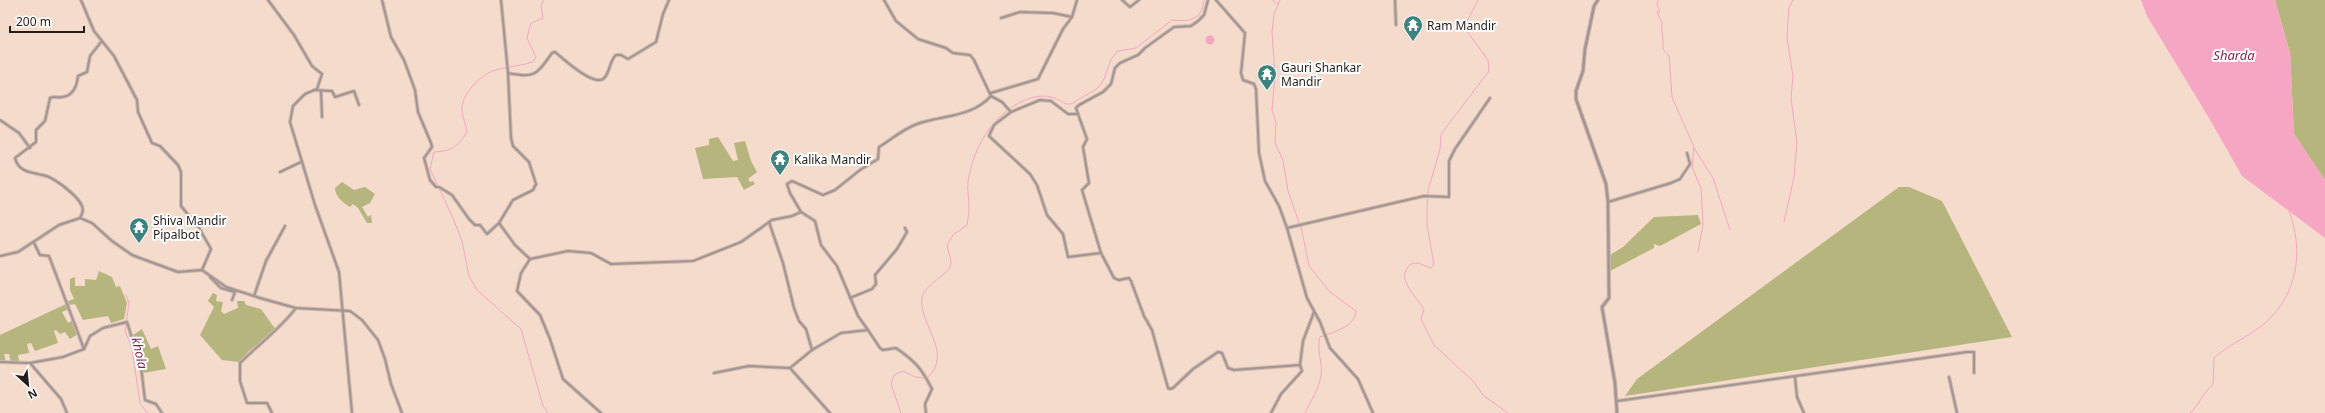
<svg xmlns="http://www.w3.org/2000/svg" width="2325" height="413" font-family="'Noto Sans',sans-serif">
<rect width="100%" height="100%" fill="#f4dbcc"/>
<g fill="#b7b57e">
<polygon points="2275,0 2325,0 2325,180 2294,134 2290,53"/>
<polygon points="718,137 733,161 738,160 734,143 745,141 751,161 757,172 748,179 750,182 753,181 755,184 744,190 737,177 703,179 695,148 709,145 709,139"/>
<path d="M342,182l12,8 11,-3 10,7 -5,9 -8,4 6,10 3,-2 1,8h-5l-9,-15 -5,-4 -3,3c-7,-4 -15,-11 -15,-19z"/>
<polygon points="1899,187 1909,187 1942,201 2012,337 1625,396 1637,379"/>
<polygon points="1698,215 1701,224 1660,246 1654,244 1654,248 1610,271 1610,255 1623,247 1654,217"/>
<polygon points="99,271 112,277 116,287 120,286 127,303 124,319 111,323 108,316 83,320 75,304 69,305 68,301 74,299 70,290 70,279 75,277 75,286 85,286 85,279 96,280"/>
<polygon points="213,293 217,295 216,301 223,302 221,311 224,314 238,308 237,301 244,301 246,305 261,309 276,330 249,351 239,362 222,360 200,335 214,307 208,301"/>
<polygon points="66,304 69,309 62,312 68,323 73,320 78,334 70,339 65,332 60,334 56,330 54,331 58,343 35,351 31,343 27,344 29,353 18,355 19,362 11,362 9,354 4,354 6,362 0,361 0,335"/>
<polygon points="142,329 151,349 158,346 166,369 143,373 137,342 133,335"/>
</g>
<g fill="#f5a6c3">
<polygon points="2141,0 2275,0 2290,53 2294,134 2325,180 2325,238 2242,176 2209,118 2147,16"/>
<circle cx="1210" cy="40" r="4.5"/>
</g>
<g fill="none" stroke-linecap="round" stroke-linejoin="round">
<g stroke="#f5a6c3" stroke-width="1">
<path d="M544,0l-3,6 2,12 -12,5 -4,15 9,19 -3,5c-12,4 -24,4 -37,8 -14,3 -36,25 -34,41 1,7 4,14 5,21 -9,15 -16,19 -33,20l-4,17 23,49 9,23 7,35 8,14 44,39 22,77 5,7"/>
<polyline points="1272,0 1278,4"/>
<path d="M1280,0l-6,14 -2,18 3,44 -3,34 4,13 -1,20 8,17 5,31 14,40 7,35 21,26 26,19c-2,17 -23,21 -36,26 -4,14 3,25 1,38 -1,12 -11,27 -16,38"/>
<path d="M1478,0l-14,27 24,33 1,11 -48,63 -1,15 -12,42 -1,16v17l7,41 -3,3c-5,-1 -10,-5 -15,-5 -3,0 -6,1 -8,4 -12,13 11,32 16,43l-3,9 13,26 39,36 11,15 24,17"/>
<path d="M1658,0l-1,5 3,6 -3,1 5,11c-1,10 2,17 1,26l6,7 3,41 22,50 -2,20 9,21 2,36 -5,28"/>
<polyline points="1694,148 1713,178 1730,230"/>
<polyline points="1784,222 1794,177 1797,143 1791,98 1793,76 1787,38 1789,7 1793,0"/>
<polyline points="126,295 129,303 125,331 132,348 140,403 147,413"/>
<path d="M928,377c26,-24 -10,-54 -6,-79 3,-15 28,-23 29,-35 0,-5 -3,-12 -4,-18l6,-10 14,-10c1,-6 2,-13 2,-19 0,-8 -2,-16 -1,-24 5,-34 24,-67 55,-81 16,-7 28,-7 43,3h5l27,-16 6,-9 7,-20 7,-8 18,-3 36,-28c18,2 30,0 32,-20"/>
<polyline points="901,413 891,384 894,375 903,371 915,377 925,378"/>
<path d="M2190,413c9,-8 12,-19 23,-29l1,-26c15,-14 35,-21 51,-35 33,-28 39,-73 24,-112"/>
</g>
<g stroke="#cfb9ac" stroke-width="4">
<g id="minor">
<polyline points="81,0 94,31 114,56 137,100 138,112 152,143 160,146 178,165 181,172 181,206 199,228 211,249 202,270"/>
<polyline points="268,0 294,35 312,66 322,74 317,89 305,94 293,106 290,122 315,205 339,272 352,413"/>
<polyline points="382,0 391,37 404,60 415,90 418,112 431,143 432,147 424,158 430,180 436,187 439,187 452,195 469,219 475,225 480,225 487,234 499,223"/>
<polyline points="501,0 508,73 511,138 513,146 529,162 536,184 533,190 513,200 499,223 515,245 530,259 568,251 591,253 611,264 693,261 741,242 772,220 792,216 801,212"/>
<polyline points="1122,0 1130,7 1139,0"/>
<polyline points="1216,0 1245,33 1241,73 1243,80 1254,84 1256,89 1259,153 1265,181 1279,206 1287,228 1307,298 1320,322 1330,348 1358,379 1373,413"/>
<polyline points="1395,0 1396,25"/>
<polyline points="1001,18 1020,12 1053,13 1072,17"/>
<path d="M508,73c27,6 29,1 44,-20l3,-1c7,6 42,38 50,25 5,-6 5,-17 11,-22h5l7,4 28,-17 7,-28 6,-14"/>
<polyline points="314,90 332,91 335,97 354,91 359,105"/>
<polyline points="321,91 322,117"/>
<polyline points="991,93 1038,79 1063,29 1072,17 1077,0"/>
<polyline points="991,96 1002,102 1011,112 1040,100 1051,101 1068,114 1078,114 1087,139 1083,147 1089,183 1082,190 1101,253 1114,278 1119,280 1129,278 1131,281 1144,316 1152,330 1168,388 1170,389 1173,388 1193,369 1218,352 1222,353 1228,368 1234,370 1300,365 1302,371 1281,394 1271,413"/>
<polyline points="1011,112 994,125 989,136 1030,174 1037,185 1047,215 1063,234 1068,257 1101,253"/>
<polyline points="1078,114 1076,108 1079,105 1103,92 1111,84 1115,68 1120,63 1138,55 1145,48 1174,27 1191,26 1198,21 1204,15 1208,0"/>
<polyline points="0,120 19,133 30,148"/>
<polyline points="280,172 301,162"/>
<polyline points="1608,202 1671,183 1680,179 1690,164 1687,153"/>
<path d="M80,218c2,-4 4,-7 2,-12 -4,-10 -23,-24 -33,-29 -12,-5 -30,-2 -34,-19l21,-16v-12l9,-9 5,-23c4,-2 8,0 12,-1 12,-1 15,-12 16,-21l9,-4 3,-16 11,-14"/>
<polyline points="769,222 783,263 794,308 799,321 806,329 812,350"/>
<polyline points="1287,228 1424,196 1449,197 1449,161 1455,149 1490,98"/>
<polyline points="0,256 18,252 59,225 80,218 92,223 112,241 132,255 178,272 202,270 226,287 260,298 296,308 350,311 362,320 378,340 385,359 391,384 402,413"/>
<polyline points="530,259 521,273 517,291 540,315 550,339 563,379 601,413"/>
<polyline points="210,277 221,288 235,292 232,300"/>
<polyline points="254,296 266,261 285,226"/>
<polyline points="850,298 872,289 876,284 875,275 897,249 907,232 905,228"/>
<path d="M868,330l12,18 3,2 13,-2c19,13 26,21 36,41l-7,15 1,9"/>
<polyline points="84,349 90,336 103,328 127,322 141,367 145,400 156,404 162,413"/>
<polyline points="0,362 30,363 61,399 67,413"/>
<polyline points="30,363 63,357 84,349 49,256 40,255 34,243"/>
<polyline points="1300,365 1303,341 1314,312"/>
<polyline points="714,373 749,366 790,368"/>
<polyline points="1795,377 1797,397 1804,413"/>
<polyline points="1949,377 1957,413"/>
<polyline points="1617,401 1967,352 1974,352 1974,373"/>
<path d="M272,413l-5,-10h-20l-7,-22v-18c19,-19 40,-34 56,-55"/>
<path d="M830,413l-40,-45 22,-18 29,-17 27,-3 -10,-14 -21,-50 -16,-21 -6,-24 -14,-9 -11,-19 -3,-9 5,-3 31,14 12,-5 25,-20 18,-11 1,-12c13,-8 24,-18 38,-23 25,-9 54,-6 74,-28l-17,-36 -4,-5 -17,-2 -7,-5 -28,-9 -22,-18 -12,-21"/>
</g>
</g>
<g stroke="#cfb9ac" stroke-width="4.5">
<polyline id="tertiary" points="1598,0 1594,6 1585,49 1583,71 1576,91 1576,99 1606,184 1608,202 1609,298 1602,307 1615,383 1617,413"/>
</g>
<use href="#minor" stroke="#a29594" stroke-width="2"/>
<use href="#tertiary" stroke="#a29594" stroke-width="2.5"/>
</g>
<defs>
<g id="temple-pin" transform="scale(1)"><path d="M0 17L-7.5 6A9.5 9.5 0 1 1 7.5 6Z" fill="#3c837f" stroke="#fff"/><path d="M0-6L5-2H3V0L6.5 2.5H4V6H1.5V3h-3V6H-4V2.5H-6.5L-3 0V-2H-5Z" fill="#fff"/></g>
</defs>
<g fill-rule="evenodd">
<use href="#temple-pin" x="1413" y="25"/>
<use href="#temple-pin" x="1267" y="74"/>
<use href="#temple-pin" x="780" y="159"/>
<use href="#temple-pin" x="139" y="227"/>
</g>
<g text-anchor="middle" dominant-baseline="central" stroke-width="4" stroke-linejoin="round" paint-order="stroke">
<g font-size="12" fill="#261d18" stroke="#fff" text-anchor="start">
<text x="1427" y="25">Ram Mandir</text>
<text x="1281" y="67">Gauri Shankar<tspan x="1281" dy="14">Mandir</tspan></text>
<text x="794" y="159">Kalika Mandir</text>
<text x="153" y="220">Shiva Mandir<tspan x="153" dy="14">Pipalbot</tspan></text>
</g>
<g font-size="13" font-style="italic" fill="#822851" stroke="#fff">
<text x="2234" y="55">Sharda</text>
<text transform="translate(140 353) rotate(77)">khola</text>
</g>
</g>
<g transform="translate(28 385) rotate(153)" stroke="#ffffff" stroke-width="3" paint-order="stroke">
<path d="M0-3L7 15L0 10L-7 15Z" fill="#261d18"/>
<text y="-6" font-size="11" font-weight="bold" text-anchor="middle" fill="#261d18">N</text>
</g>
<path d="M10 26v6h74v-6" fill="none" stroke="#261d18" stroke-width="2"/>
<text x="16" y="26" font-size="12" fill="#261d18" stroke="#ffffff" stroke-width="3" paint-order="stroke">200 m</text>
</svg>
